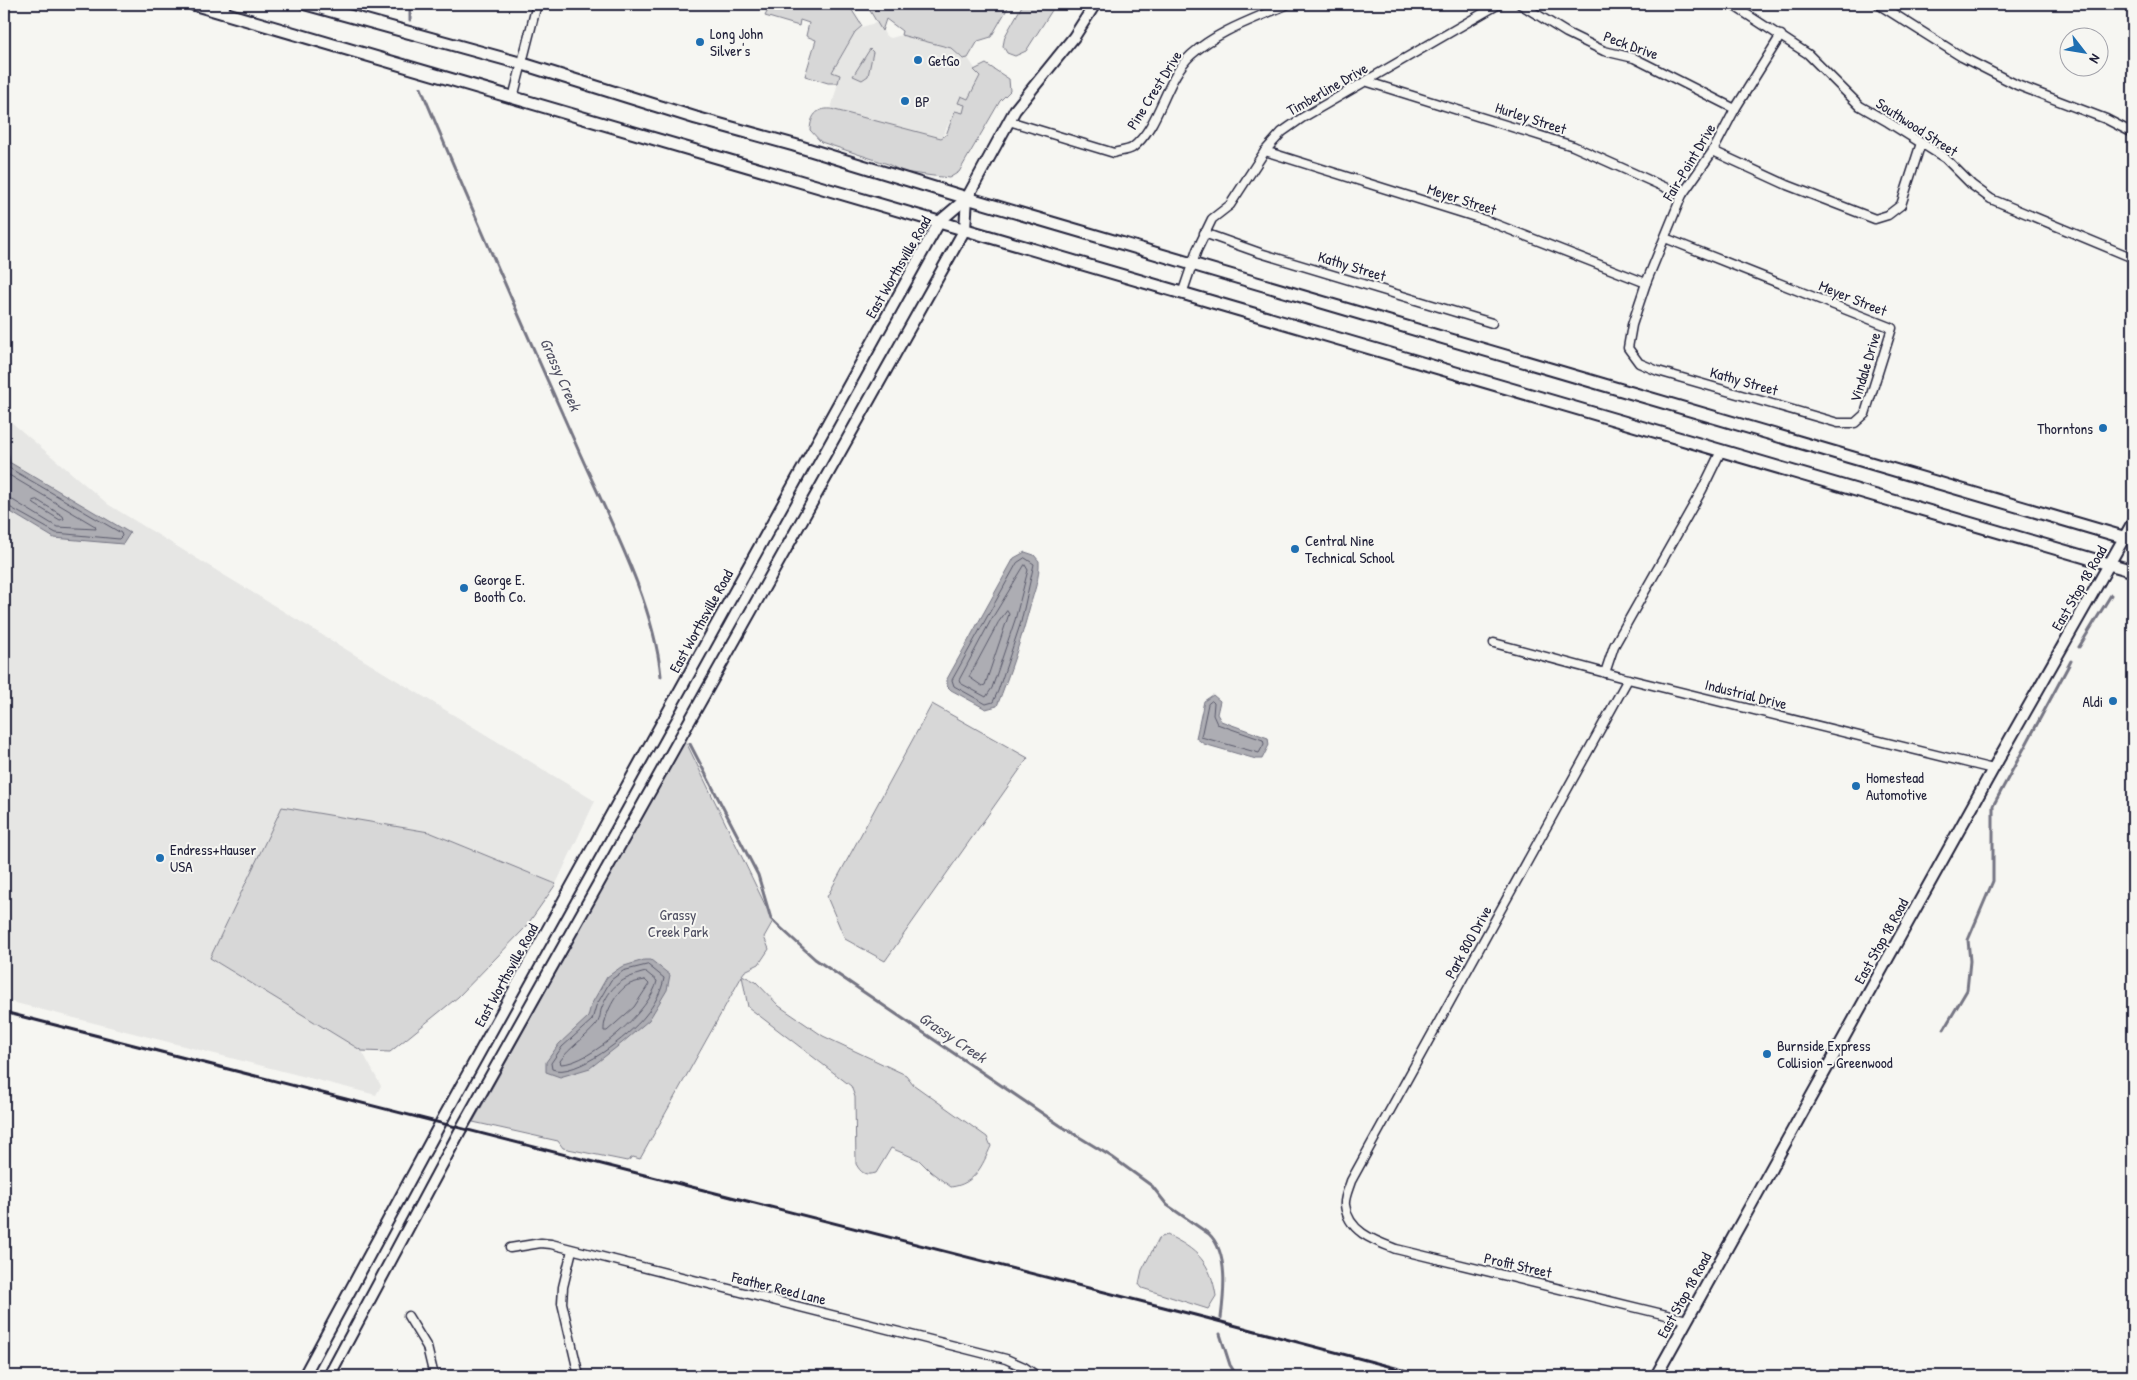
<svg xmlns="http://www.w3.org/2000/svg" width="2137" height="1380" font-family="'Patrick Hand',sans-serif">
<rect width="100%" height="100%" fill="#f6f6f2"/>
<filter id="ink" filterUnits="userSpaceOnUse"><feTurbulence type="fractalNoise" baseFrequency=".02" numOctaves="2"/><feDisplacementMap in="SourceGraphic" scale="10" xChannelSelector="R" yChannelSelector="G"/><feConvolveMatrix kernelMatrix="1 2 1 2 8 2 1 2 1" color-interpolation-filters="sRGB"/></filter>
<g filter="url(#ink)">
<g fill="#e6e6e4">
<polygon points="878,22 886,36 891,38 906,34 951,48 962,59 968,58 980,76 968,100 963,97 966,106 963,114 955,111 942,137 937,138 831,109 840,75 832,72 855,32 862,27"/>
<polygon points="4,416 109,505 595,801 556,884 429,832 210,958 362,1051 381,1086 376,1095 4,1000"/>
</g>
<g fill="#d7d7d7" stroke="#7c7c89">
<polygon points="792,4 848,4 862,26 855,32 832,72 840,75 838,83 828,83 805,76 816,40 806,36 809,23 800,20 799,26 765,16 770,6"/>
<polygon points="866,4 1010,4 991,37 978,41 968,58 963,59 951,48 901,35 902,31 886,19 882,31"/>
<polygon points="1023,4 1056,4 1026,51 1015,56 1007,53 1003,46 1005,36"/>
<polygon points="870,49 873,52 868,76 862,80 853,76"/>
<path d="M986,64l23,15 1,12 -10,10 -41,71 -10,6 -46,-6 -15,-8 -67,-22 -11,-12c1,-14 6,-22 21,-21l110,29 5,-3 9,-24 8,2 2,-8 -7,-2 3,-7 7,3 12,-23 -6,-6z"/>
<polygon points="932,704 1028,758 885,961 845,939 827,897"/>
<path d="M685,740l88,181 -9,16 5,12 -10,15 -14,7 -3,4 14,7 23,24 44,30 83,39 8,10 73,52 4,9c-9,20 -16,38 -40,41l-20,-15 -12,-12 -28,-12 -15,25c-11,3 -15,0 -20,-9l-1,-67 -4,-11 -103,-79 -6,-31 -102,183 -7,-2 -6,4 -64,-13 -5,-7 -85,-19z"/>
<polygon points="282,807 429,832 556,884 525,928 458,997 390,1052 362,1051 210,958"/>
<path d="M1167,1235c30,14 44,28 49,61l-8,13 -66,-21 -3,-4 3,-14 17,-32z"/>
</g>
<g fill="#adadb3" stroke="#757583">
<polygon points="4,459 130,533 123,544 54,538 4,508"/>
<path d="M1025,552l9,3 5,6c1,16 -5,31 -9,45 -9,34 -20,67 -33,100l-11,3 -35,-19 -4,-4v-7l67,-121z"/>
<polygon points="1213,695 1220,701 1217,714 1221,721 1268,738 1269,745 1262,759 1256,759 1204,744 1196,738 1204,701"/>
<polygon points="644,960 651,960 670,975 667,990 649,1020 622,1043 590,1068 560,1077 546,1072 546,1062 559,1044 588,1017 591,1005 607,977 621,967"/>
</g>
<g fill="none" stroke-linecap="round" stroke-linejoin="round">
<g stroke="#5a5a6b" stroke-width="1">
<polyline points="4,465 121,533 122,536 119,539 56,533 4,504"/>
<polyline points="4,472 95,526 96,529 57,527 11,499 4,498"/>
<polygon points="37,500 63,516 64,519 60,520 34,504 33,501"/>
<polygon points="1025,558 1034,564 1021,622 998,691 993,702 986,704 954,686 952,680 1017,563"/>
<polygon points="1025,565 1028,570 1015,620 992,688 986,697 960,683 959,680 991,620"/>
<polygon points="1007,611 1009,614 985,685 982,686 969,677 998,623"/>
<polygon points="1212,701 1214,703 1213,715 1217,724 1263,740 1264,744 1259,753 1201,737 1208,704"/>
<path d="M648,965l16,13c-2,13 -10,27 -19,38 -15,19 -70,63 -93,53l-1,-6 11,-16 30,-27 4,-14 15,-26 12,-9z"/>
<path d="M646,972l11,9c-5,28 -67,83 -96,83l-1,-3c10,-14 25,-23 36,-36 4,-5 4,-10 5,-15 9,-25 21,-32 45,-38z"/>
<path d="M645,980l4,4 -15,23 -27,24h-3c-1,-14 12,-41 26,-47 4,-2 10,-3 15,-4z"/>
</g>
<g stroke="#757583" stroke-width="3">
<polyline points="410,4 410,20"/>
<polyline points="4,45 7,4"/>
<path d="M421,88c51,123 106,246 160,368 30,67 73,148 80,220"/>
<polyline points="4,430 9,463"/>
<polyline points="2079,647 2111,595"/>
<path d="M690,744l68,131 13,44 44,40 246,167 51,31 40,29 15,19 42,29c20,19 15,60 12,84"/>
<polyline points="1944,1029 1967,990 1970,961 1968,940 1993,881 1993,806 2071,661"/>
<polyline points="1220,1334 1230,1365 1237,1376"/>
</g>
<g stroke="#22223b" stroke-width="11">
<g id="street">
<polyline points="1520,4 1567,33 1604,51 1634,58 1735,109"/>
<polyline points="1731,4 1808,54 1860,106 1888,122 1945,158 1972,185 1991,199 2133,258"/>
<polyline points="1878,4 1962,57 2017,85 2106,119 2133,133"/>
<polyline points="2126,4 2133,8"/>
<polyline points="223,12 226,4"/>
<polyline points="1368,82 1573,146 1682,195"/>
<polyline points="513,98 537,4"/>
<path d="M1009,121l105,32c5,-2 13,-2 18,-5 28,-21 33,-69 59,-93 28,-25 64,-36 97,-51"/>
<polyline points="1265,151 1485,220 1646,283"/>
<polyline points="1713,151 1787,185 1875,219 1888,215 1901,205 1921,143"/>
<polyline points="1204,233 1260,253 1492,323"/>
<polyline points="1665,238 1892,328 1865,414 1855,423 1838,423 1658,371 1639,363 1628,348 1632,325 1646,283 1682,195 1713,151 1735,109 1781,35"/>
<polyline points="1183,291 1197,250 1212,219 1230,205 1265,151 1282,132 1302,118 1499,4"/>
<polyline points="1494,643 1628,679 1993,769"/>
<polyline points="1605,673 1614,646 1702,490 1721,451"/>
<path d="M1628,679l-277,502c-2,7 -7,17 -6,24 3,27 30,36 51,44l291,71"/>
<polyline points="510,1248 541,1243 551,1244 1006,1359 1024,1367 1037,1376"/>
<polyline points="572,1250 563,1287 562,1303 579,1376"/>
<polyline points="408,1316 427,1347 434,1376"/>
</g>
</g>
<g stroke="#22223b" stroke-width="14">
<g id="secondary">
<polyline points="304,1376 440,1124 928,242 940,221 967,198 1015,110 1074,37 1095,4"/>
<polyline points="329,1376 461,1129 965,229 967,198"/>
<polyline points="1656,1376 1993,769 2133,522"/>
</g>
</g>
<g stroke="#22223b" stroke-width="15">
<g id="primary">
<polyline points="193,4 2133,571"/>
<polyline points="306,4 523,64 696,118 794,145 967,198 2133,540"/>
</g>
</g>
<use href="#street" stroke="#f6f6f2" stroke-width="8"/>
<use href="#secondary" stroke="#f6f6f2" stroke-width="10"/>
<use href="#primary" stroke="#f6f6f2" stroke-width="11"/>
<polyline stroke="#22223b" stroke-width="3" points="4,1012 1195,1315 1426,1376"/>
</g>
</g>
<g fill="#1f6fb2" stroke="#f6f6f2" stroke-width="2">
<circle cx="700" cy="42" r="5"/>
<circle cx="918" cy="60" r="5"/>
<circle cx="905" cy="101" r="5"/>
<circle cx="2103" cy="428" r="5"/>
<circle cx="1295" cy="549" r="5"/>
<circle cx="464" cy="588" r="5"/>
<circle cx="2113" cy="701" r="5"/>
<circle cx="1856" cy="786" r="5"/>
<circle cx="160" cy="858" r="5"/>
<circle cx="1767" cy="1054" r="5"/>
</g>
<g text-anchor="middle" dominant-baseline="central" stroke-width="4" stroke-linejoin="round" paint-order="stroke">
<g font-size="15" fill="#22223b" stroke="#f6f6f2" text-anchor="start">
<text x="710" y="33">Long John<tspan x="710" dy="17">Silver's</tspan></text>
<text x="928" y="60">GetGo</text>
<text x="915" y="101">BP</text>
<text x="2093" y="428" text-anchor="end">Thorntons</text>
<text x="1305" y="540">Central Nine<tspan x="1305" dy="17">Technical School</tspan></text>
<text x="474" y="579">George E.<tspan x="474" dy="17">Booth Co.</tspan></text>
<text x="2103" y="701" text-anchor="end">Aldi</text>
<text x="1866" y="777">Homestead<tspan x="1866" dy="17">Automotive</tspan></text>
<text x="170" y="849">Endress+Hauser<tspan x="170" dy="17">USA</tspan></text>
<text x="1777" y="1045">Burnside Express<tspan x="1777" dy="17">Collision - Greenwood</tspan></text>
</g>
<g font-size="15" fill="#22223b" stroke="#f6f6f2">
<text transform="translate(1631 45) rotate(20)">Peck Drive</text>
<text transform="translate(1327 89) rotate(-30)">Timberline Drive</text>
<text transform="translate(1154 90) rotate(-58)">Pine Crest Drive</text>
<text transform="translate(1531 118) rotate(18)">Hurley Street</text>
<text transform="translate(1917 127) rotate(33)">Southwood Street</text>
<text transform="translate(1689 162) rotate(-59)">Fair-Point Drive</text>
<text transform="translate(1462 199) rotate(18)">Meyer Street</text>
<text transform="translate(1352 266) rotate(17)">Kathy Street</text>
<text transform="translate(898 267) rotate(-60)">East Worthsville Road</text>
<text transform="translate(1853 298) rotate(22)">Meyer Street</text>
<text transform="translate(1865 367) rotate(-73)">Vindale Drive</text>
<text transform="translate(1744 381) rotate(16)">Kathy Street</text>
<text transform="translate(2079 588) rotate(-60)">East Stop 18 Road</text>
<text transform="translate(701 621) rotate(-61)">East Worthsville Road</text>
<text transform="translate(1746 694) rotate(14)">Industrial Drive</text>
<text transform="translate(1881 941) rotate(-61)">East Stop 18 Road</text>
<text transform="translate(1468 942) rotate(-61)">Park 800 Drive</text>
<text transform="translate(506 975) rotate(-61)">East Worthsville Road</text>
<text transform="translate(1518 1265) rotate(13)">Profit Street</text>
<text transform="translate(779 1288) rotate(14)">Feather Reed Lane</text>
<text transform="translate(1684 1295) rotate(-61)">East Stop 18 Road</text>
</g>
<g font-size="15" fill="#4f4f62" stroke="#f6f6f2">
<text x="678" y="914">Grassy<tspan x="678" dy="17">Creek Park</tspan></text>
</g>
<g font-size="16" font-style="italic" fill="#535365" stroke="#f6f6f2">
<text transform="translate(561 374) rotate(66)">Grassy Creek</text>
<text transform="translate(953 1037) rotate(34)">Grassy Creek</text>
</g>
</g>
<rect width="2137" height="1380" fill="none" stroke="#f6f6f2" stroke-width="20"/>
<rect x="10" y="10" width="2117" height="1360" fill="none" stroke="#22223b" stroke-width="2" filter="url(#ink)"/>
<g transform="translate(2084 52) rotate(121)"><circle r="24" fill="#f6f6f2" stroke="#a1a1a9"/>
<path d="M0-4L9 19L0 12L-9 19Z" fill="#1f6fb2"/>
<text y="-8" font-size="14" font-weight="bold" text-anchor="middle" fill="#22223b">N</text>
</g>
</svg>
